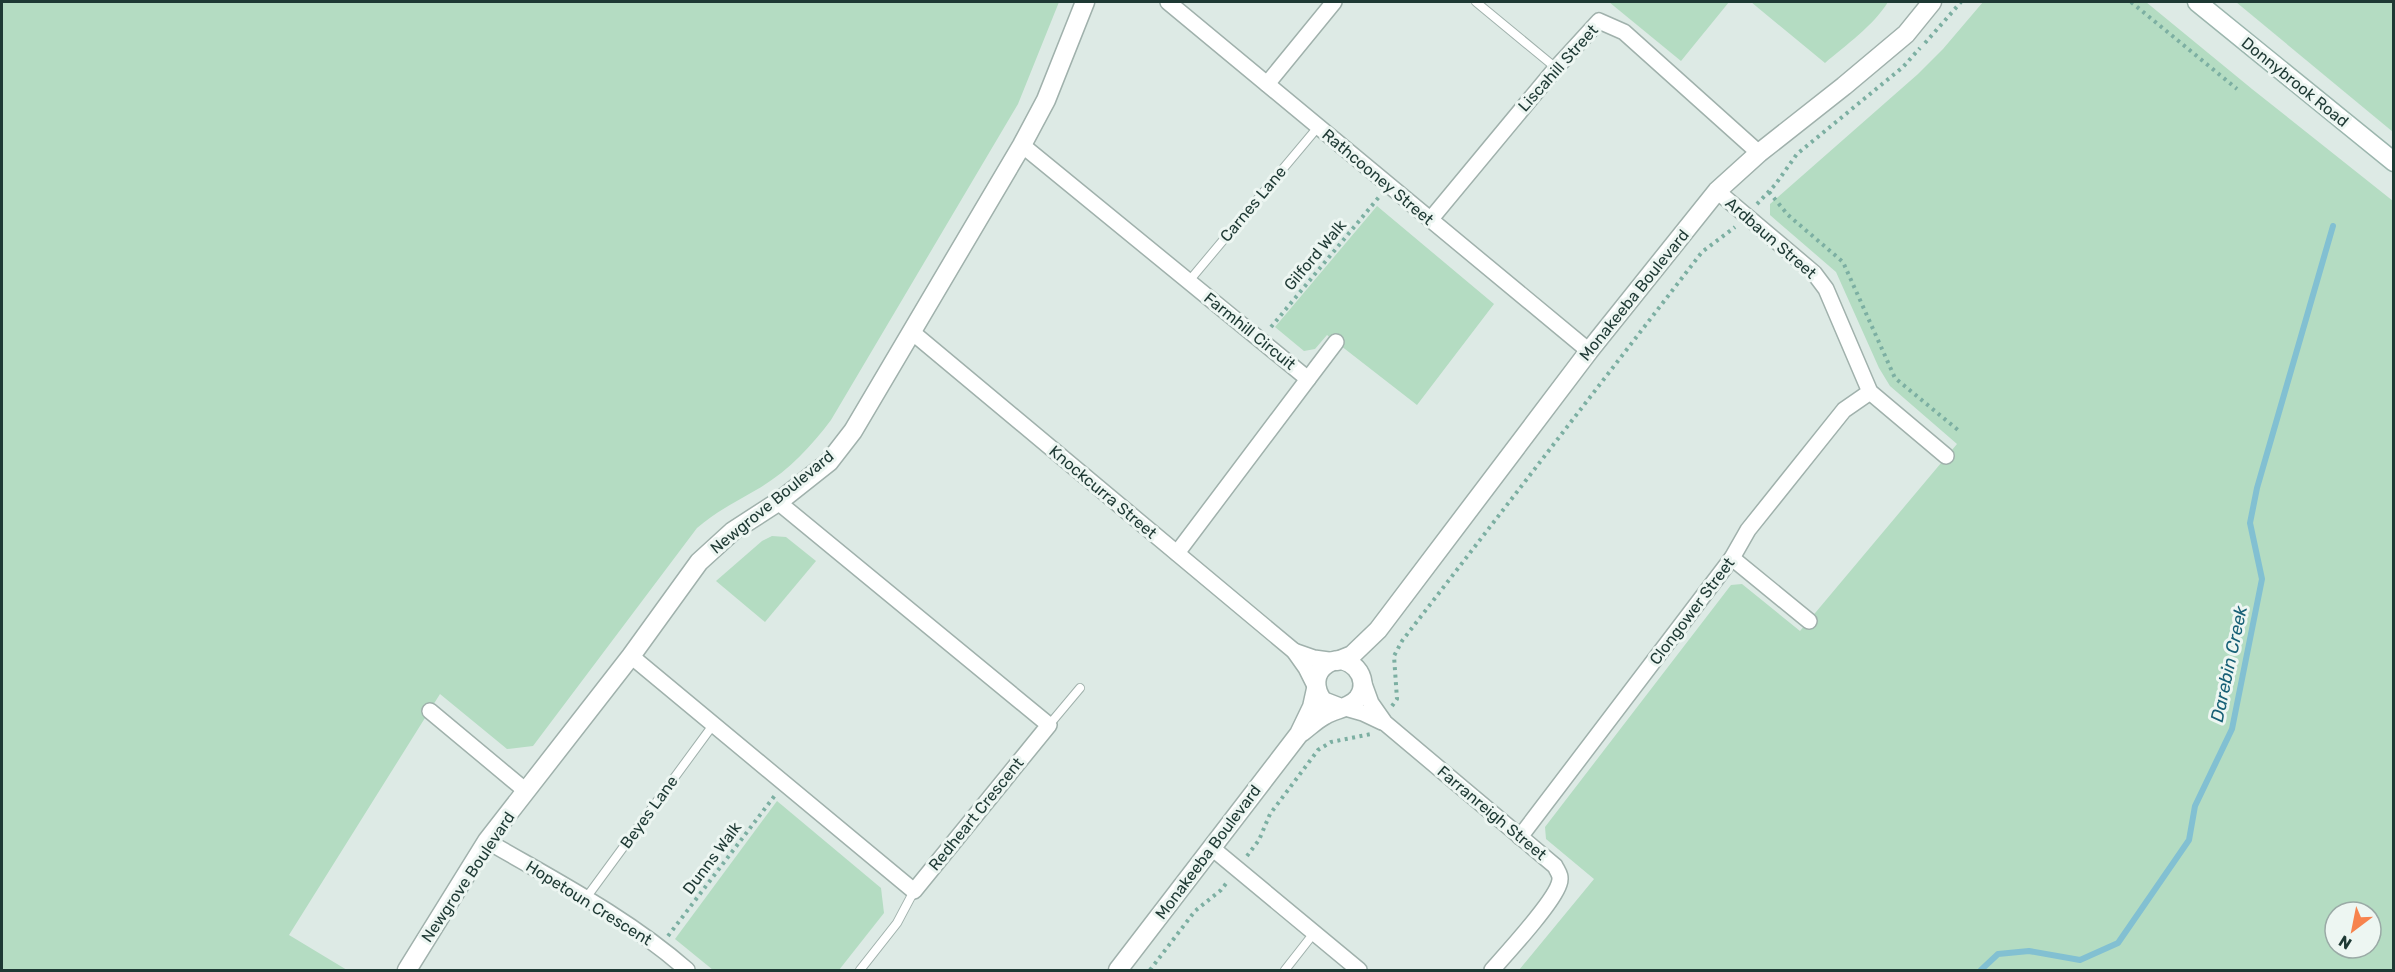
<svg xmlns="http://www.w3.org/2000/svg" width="2395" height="972" font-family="Rubik,sans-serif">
<rect width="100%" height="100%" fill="#ddeae5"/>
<g fill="#b4dcc2" fill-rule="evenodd">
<path d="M2,2h1057l-41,102 -187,316c-21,28 -45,53 -75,70 -22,13 -39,21 -59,38l-164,218 -26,3 -67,-55 -151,241 58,35h-345z"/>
<polygon points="1609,2 1729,2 1681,61"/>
<path d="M1751,2h-1h138c-15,24 -42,43 -63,61z"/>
<path d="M1983,2h163l106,87 141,112v769h-874l75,-91 -48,-40 -1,-12 186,-242 11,-1 58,47 157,-187 -67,-58 -11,-18 -43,-96 -66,-57v-11l148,-130 25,-25zM2335,912h36v36h-36z"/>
<polygon points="2236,2 2393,2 2393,132"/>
<polygon points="1377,206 1494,304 1417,405 1327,335 1315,349 1304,351 1275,327"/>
<polygon points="772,536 786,537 816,561 765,622 716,581 762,541"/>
<polygon points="777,801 881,888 884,913 839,970 713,970 675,939"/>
</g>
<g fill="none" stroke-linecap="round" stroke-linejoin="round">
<polyline stroke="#82c0d2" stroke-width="6" points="1981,970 1998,954 2029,951 2080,960 2118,943 2189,840 2195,806 2232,729 2262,579 2250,523 2257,488 2333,226"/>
<g stroke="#a0b1ac" stroke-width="10">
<g id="service">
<polyline points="1476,2 1556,68"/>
<polyline points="1189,281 1318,127"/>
<polyline points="1049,725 1080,688"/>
<polyline points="586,898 713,725"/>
<polyline points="860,970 897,923 914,891"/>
<polyline points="1285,970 1314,933"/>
</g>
</g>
<g stroke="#a0b1ac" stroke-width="18">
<g id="minor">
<polyline points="1168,2 1589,351"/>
<polyline points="1267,84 1334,2"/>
<polyline points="1022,145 1308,379 1177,553"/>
<polyline points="1717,191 1814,273 1826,289 1870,392 1946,456"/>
<polyline points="1430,220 1556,68 1599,21 1624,32 1759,153"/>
<polyline points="912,332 1294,651 1306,668 1316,688"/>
<polyline points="1308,379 1336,342"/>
<polyline points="1732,558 1809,621"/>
<polyline points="1294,651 1314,658 1336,661"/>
<polyline points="631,656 914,891 1049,725 778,502"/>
<path d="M1363,681l8,22 14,20 170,143c3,6 7,10 4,18 -6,19 -51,68 -67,86"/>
<polyline points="1342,707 1363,713 1382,722"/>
<polyline points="430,711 526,791"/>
<polyline points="1520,837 1732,558 1748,530 1844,410 1870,392"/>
<path d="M487,841c69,40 141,77 200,129"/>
<polyline points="1212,848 1359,970"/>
</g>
</g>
<g stroke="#a0b1ac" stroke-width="21">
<g id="tertiary">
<polyline points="1337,661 1352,655 1378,630 1589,351 1717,191 1759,153 1844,86 1906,34 1932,2"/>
<path d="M1302,732c8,-6 15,-13 23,-17 10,-6 25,-7 33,-17 15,-20 -10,-48 -31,-34 -14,9 -13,25 -4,37l18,7"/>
<polyline points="407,970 487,841 631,656 699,562 733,531 781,500 829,462 853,431 1022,145 1046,100 1085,2"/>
<polyline points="1118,970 1299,734 1312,707 1316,689"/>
</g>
</g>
<g stroke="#9cb6ae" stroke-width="21">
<polyline id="secondary" points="2197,2 2394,162"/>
</g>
<g stroke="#7cafa2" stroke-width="4" stroke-dasharray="3 4.5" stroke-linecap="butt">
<polyline points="2131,2 2237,89"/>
<polyline points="1925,43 1961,2"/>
<polyline points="1769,192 1788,215 1843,262 1895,378 1958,430"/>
<polyline points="1757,204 1775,185 1797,154 1903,67 1920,48"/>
<polyline points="1271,327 1379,197"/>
<polyline points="1392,706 1397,699 1394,656 1402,641 1702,252 1735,227"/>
<polyline points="1247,856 1259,840 1270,814 1318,750 1331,742 1371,734"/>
<polyline points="668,936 776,794"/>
<polyline points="1150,970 1195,911 1221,890 1228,881"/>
</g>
<use href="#service" stroke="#fff" stroke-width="8"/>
<use href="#minor" stroke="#fff" stroke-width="15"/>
<use href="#tertiary" stroke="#fff" stroke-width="18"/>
<use href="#secondary" stroke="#fff" stroke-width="18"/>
</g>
<g text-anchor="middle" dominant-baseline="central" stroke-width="6" stroke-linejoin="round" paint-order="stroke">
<g font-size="16" fill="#1e3934" stroke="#edf6f2">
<text transform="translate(1558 68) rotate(-48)">Liscahill Street</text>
<text transform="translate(2295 82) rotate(39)">Donnybrook Road</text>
<text transform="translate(1378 177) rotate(40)">Rathcooney Street</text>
<text transform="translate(1253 204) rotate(-50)">Carnes Lane</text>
<text transform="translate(1771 238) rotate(41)">Ardbaun Street</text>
<text transform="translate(1315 255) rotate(-50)">Gilford Walk</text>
<text transform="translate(1634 295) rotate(-51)">Monakeeba Boulevard</text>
<text transform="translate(1250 331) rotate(39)">Farmhill Circuit</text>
<text transform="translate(1103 492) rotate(40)">Knockcurra Street</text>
<text transform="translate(772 502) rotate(-39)">Newgrove Boulevard</text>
<text transform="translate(1692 611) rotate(-53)">Clongower Street</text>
<text transform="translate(649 812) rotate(-54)">Beyes Lane</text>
<text transform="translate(1492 813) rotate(40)">Farranreigh Street</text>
<text transform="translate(976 814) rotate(-51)">Redheart Crescent</text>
<text transform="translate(1208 852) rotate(-53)">Monakeeba Boulevard</text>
<text transform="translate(712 858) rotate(-53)">Dunns Walk</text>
<text transform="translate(468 877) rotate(-56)">Newgrove Boulevard</text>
<text transform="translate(589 903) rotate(32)">Hopetoun Crescent</text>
</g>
<g font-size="18" font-style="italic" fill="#176076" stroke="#edf6f2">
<text transform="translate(2229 664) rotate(-78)">Darebin Creek</text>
</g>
</g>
<rect width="2395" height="972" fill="none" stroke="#1e3934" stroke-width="6"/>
<g transform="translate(2353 930) rotate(212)"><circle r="28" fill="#edf6f2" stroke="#9aaaa6" stroke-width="1.5"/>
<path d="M0-4.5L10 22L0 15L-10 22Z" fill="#f7834d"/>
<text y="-9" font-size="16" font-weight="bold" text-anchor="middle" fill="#1e3934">N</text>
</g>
</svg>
